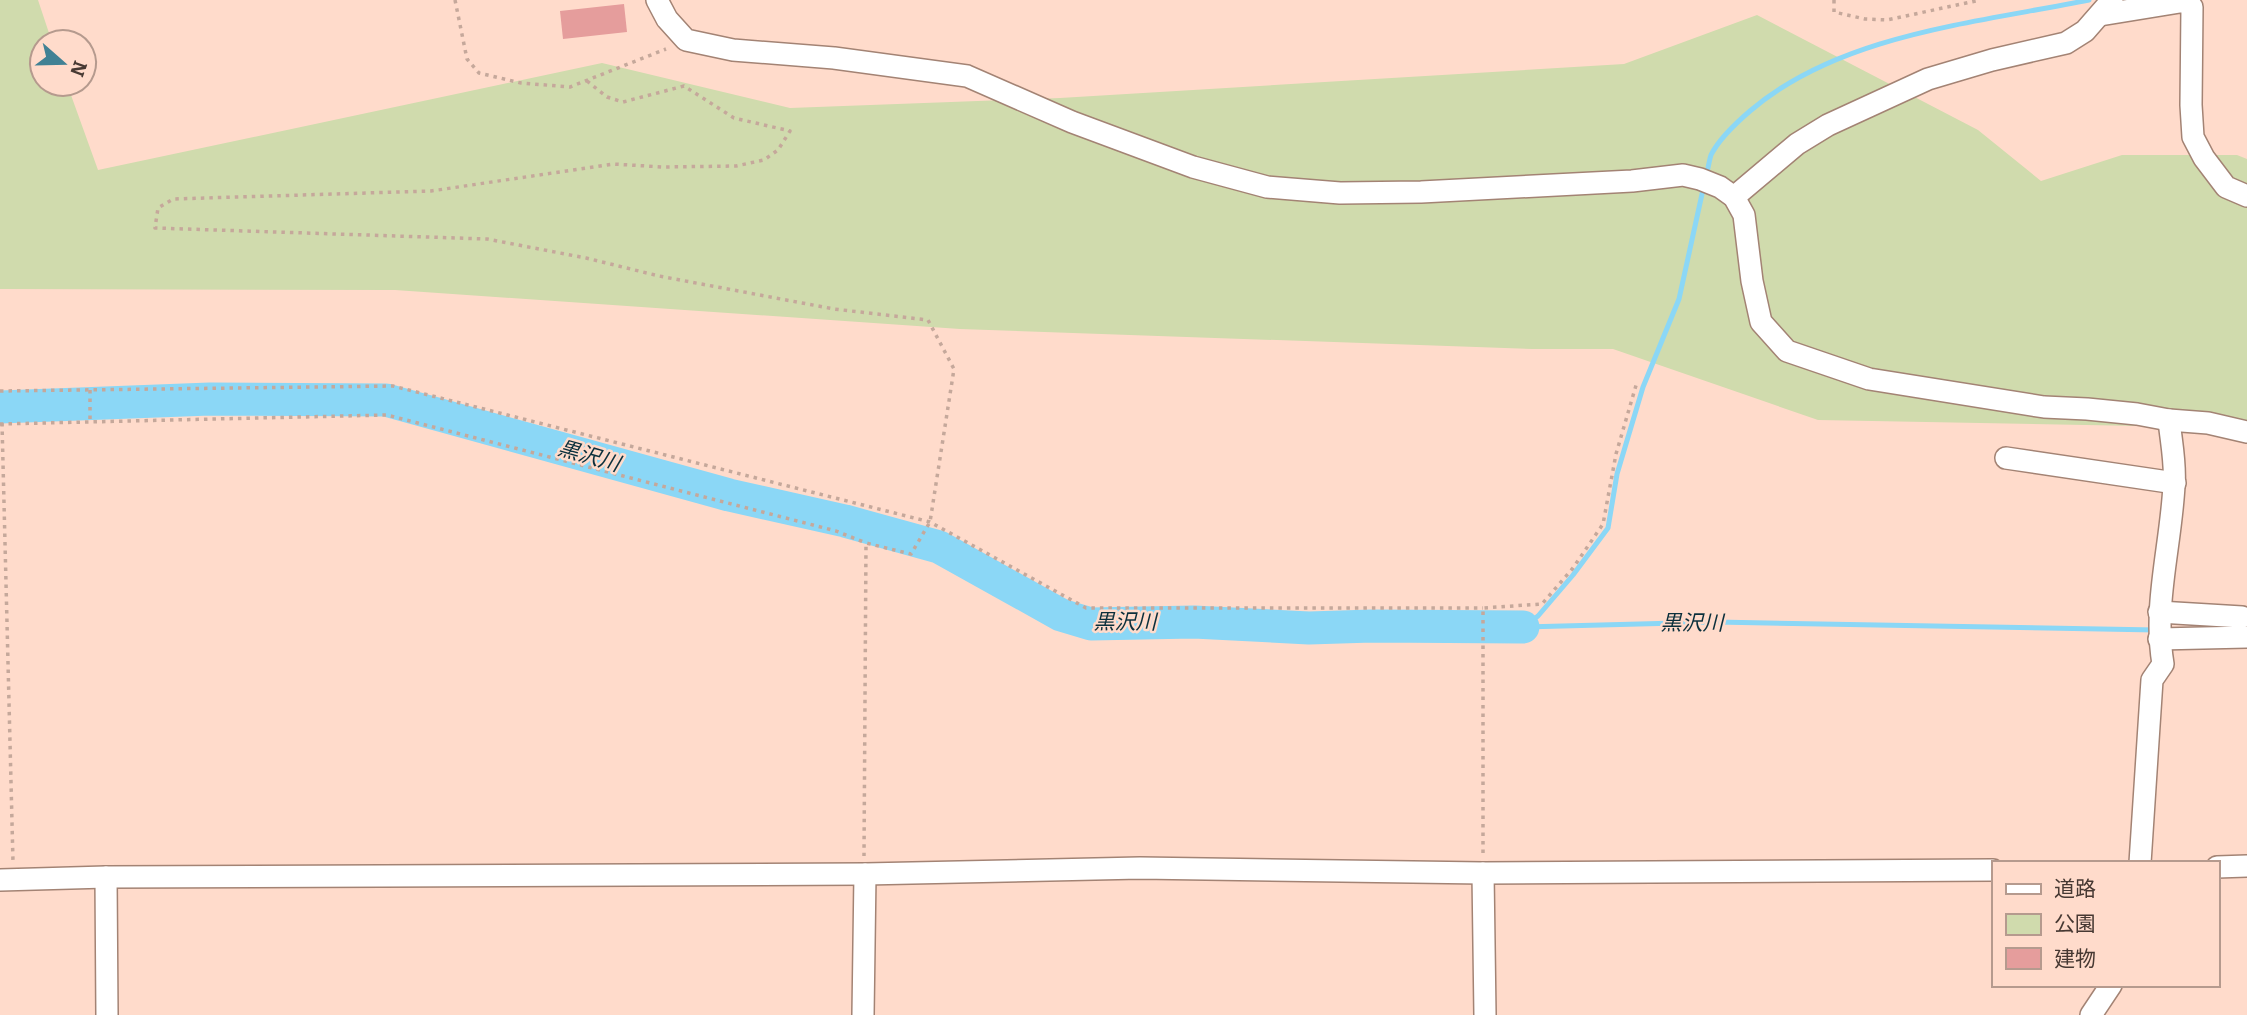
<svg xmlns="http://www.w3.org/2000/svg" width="2247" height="1015" font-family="Bitter,'Noto Sans JP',serif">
<rect width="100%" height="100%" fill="#ffdbcb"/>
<polygon fill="#d0dbad" points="0,0 38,0 52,42 42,42 42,84 67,84 98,170 602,63 790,108 1060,98 1624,64 1757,15 1978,130 2041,181 2122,155 2237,155 2247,159 2247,428 1818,420 1613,349 1532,349 960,329 395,290 0,289"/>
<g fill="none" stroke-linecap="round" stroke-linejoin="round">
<g stroke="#8bd7f6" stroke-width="5">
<path d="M1706,176c2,-6 3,-15 5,-21 8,-16 25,-32 39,-44 90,-77 226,-88 339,-111"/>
<polyline points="1523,627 1538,616 1573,575 1608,528 1617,474 1643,387 1679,299 1704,185"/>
<polyline points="1523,627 1716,622 2156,630"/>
</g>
<polyline stroke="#8bd7f6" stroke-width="33" points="0,407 210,399 386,400 729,495 845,521 939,547 1061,615 1091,624 1194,622 1309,628 1372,626 1523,627"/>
</g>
<polygon fill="#e59d9c" points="624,4 627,32 563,39 560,11"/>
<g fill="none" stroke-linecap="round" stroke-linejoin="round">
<g stroke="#a38374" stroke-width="24">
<g id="minor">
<polyline points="657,0 667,19 686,40 733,50 834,58 967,76 1072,122 1193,167 1267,187 1340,193 1421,192 1632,181 1683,175 1700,179 1720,187 1734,197 1744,215 1752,281 1761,322 1787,351 1869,379 2044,407 2087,409 2137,414 2169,420 2208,423 2247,432"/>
<polyline points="2100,15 2186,1 2192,7 2191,105 2193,137 2204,158 2226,187 2247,196"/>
<polyline points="1734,197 1797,144 1828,125 1928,79 1992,60 2066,43 2085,31 2112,0"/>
<polyline points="2006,458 2175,483"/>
<polyline points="2159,612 2242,617"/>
<polyline points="2159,639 2247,637"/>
<path d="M2140,863l12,-183 11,-16c-10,-60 8,-118 11,-179 2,-21 -3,-44 -5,-65"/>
<polyline points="2217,867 2247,866"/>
<polyline points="1483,873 1485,1015"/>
<polyline points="106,877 107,1015"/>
<polyline points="0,880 106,877 865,874 1140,868 1483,873 1993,870"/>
<polyline points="863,1015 865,874"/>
<polyline points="2091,1015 2111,985"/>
</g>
</g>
<g stroke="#c5a89b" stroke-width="3.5" stroke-dasharray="3.5 5" stroke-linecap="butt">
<polyline points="455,0 467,59 479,73 521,83 570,87 666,49"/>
<polyline points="1834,0 1834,12 1865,19 1887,20 1980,0"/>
<polyline points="587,81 607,97 623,102 684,86 734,118 790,131 778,150 764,160 736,166 663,167 613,164 431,191 173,199 158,208 155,228 487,239 586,258 659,276 834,309 928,320 954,369 930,522 911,554 866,543 864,856"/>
<polyline points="90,390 90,423"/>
<polyline points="0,391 393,386 930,522 1086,608 1483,608"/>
<polyline points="2,423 13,862"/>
<polyline points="0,424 387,415 836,531 866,543"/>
<polyline points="1483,853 1483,608 1542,604 1573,568 1603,524 1616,454 1637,382"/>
</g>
<use href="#minor" stroke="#fff" stroke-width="21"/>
</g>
<g text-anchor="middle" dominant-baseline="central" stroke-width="5" stroke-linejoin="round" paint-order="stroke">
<g font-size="21" font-style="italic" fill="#0a2f3c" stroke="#ffdbcb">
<text transform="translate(589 456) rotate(16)">黒沢川</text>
<text x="1125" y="622">黒沢川</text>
<text x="1692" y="623">黒沢川</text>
</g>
</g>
<rect x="1992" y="861" width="228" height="126" fill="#ffdbcb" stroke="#b59a8e" stroke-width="2"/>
<rect x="2006" y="884" width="35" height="10" fill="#ffffff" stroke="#b59a8e" stroke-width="2"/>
<text x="2054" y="896" font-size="21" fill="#473933">道路</text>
<rect x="2006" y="914" width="35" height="21" fill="#d0dbad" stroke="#b59a8e" stroke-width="2"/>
<text x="2054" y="931" font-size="21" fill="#473933">公園</text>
<rect x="2006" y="948" width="35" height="21" fill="#e59d9c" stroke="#b59a8e" stroke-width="2"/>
<text x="2054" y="966" font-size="21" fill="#473933">建物</text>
<g transform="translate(63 63) rotate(110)"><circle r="33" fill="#ffdbcb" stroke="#b59a8e" stroke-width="2"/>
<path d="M0-5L12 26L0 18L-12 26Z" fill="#418194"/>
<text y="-10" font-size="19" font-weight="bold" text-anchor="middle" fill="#473933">N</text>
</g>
</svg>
